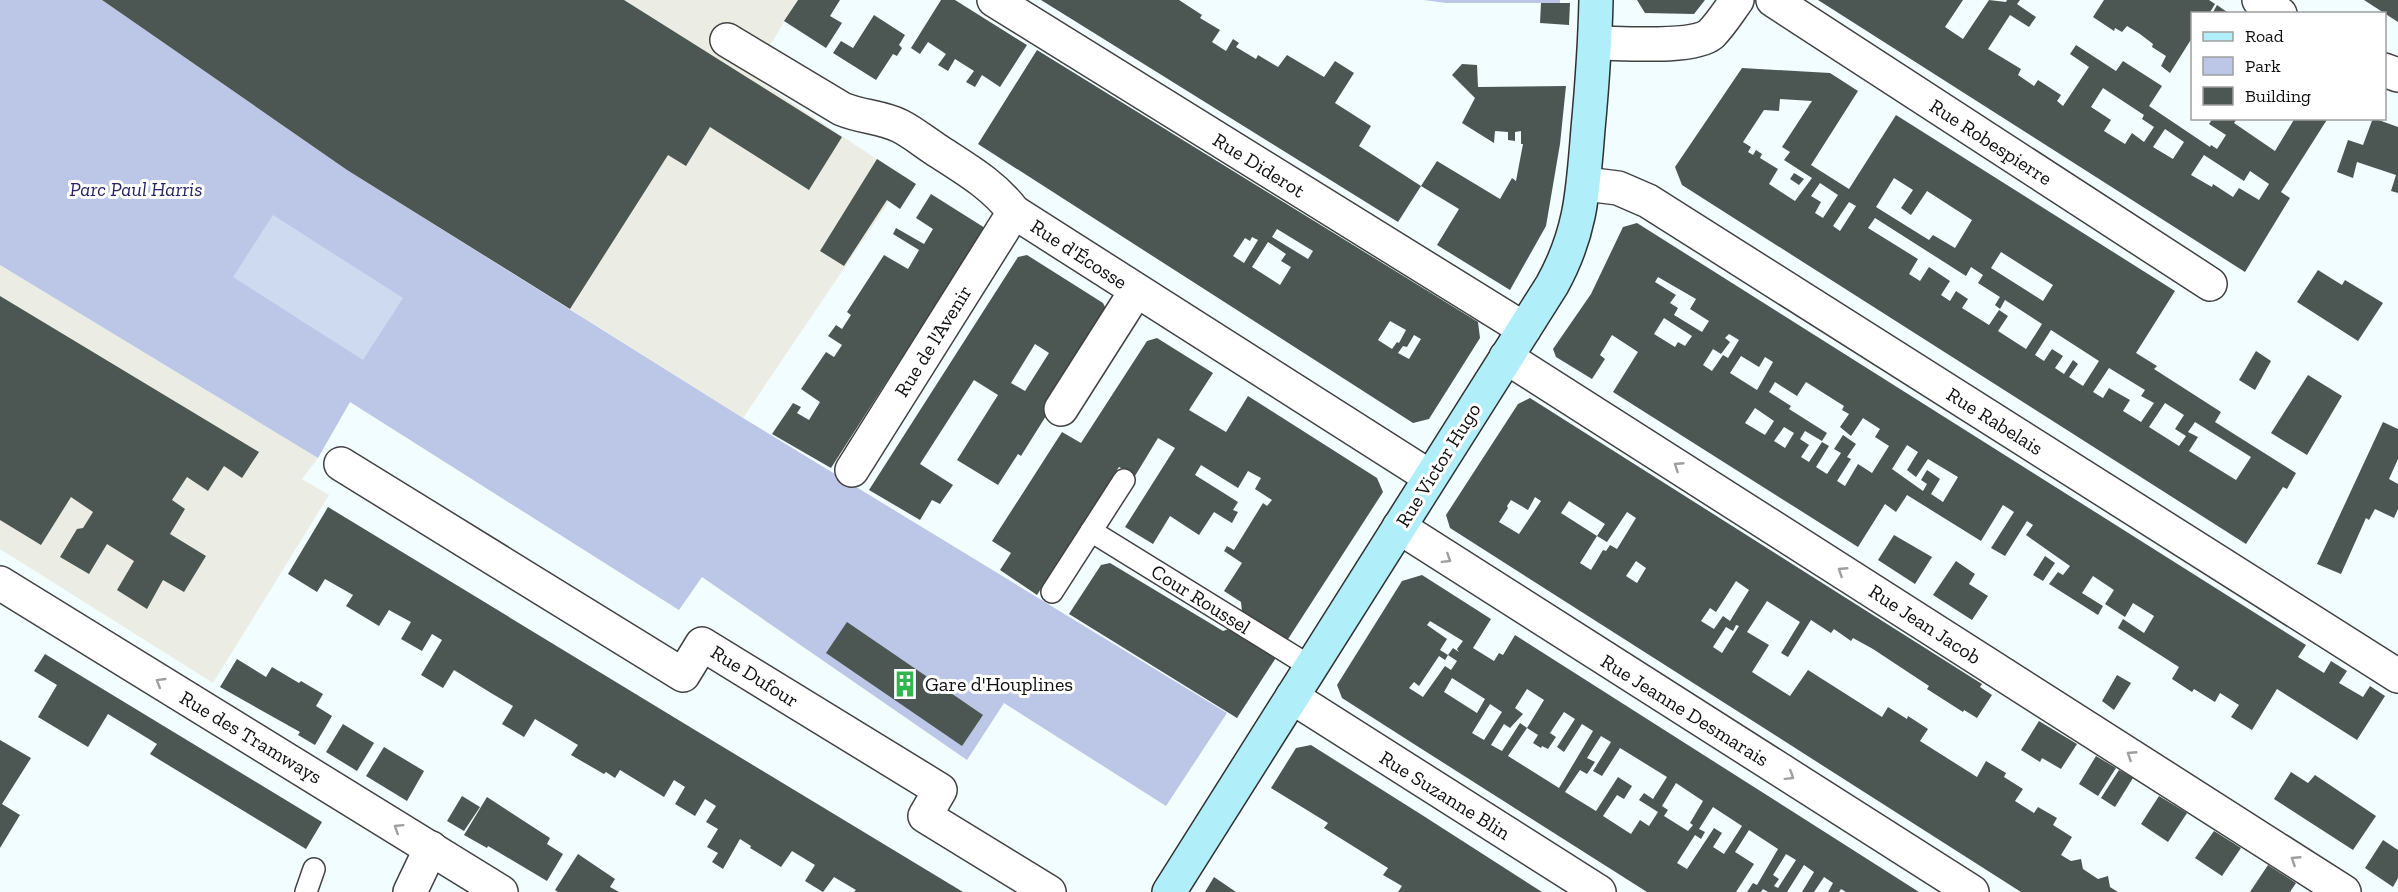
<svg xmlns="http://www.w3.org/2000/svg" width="2398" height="892" font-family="'Zilla Slab',serif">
<rect width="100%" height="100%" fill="#f1fdfe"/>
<g fill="#ebede4">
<polygon points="105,0 797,0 752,76 905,178 743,418 570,309"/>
<polygon points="0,265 318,458 302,479 329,495 213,683 0,549"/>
</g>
<g fill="#bcc6e7">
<polygon points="0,0 102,0 347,170 743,418 1227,713 1166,806 1004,703 967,760 702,577 679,610 350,402 318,458 0,265"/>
<polygon points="1424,0 1560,0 1560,3 1446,3"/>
</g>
<polygon fill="#cedaef" points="273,215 403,298 363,360 233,277"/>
<g fill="#4c5753" fill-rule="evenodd">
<polygon points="102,0 624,0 842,137 809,190 710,127 686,166 668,155 570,309 347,170"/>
<polygon points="798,0 840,0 830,16 842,23 826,48 784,21"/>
<polygon points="941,0 955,0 1027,45 1000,87 982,75 975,87 966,82 974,71 955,59 948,71 938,65 946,54 928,42 920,54 911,48"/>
<polygon points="1041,0 1179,0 1202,15 1200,18 1220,30 1212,42 1226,51 1233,39 1239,43 1236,47 1256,59 1258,55 1278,67 1287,55 1324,77 1335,61 1354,73 1335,103 1371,126 1359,146 1421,186 1398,222"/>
<polygon points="1637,0 1705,0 1694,14 1645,13"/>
<path d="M1818,0h145l-18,27 18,12 26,-39 17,2 1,-2h13l-3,4 19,13 -7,10 -19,-12 -22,34 33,20 -3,6 16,11 4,-6 23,15 -4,6 6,5 26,-39 -19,-13 6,-9 40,26 7,-10 39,25 -13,20 61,41 1,-2 6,4 9,-14 -17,-11 4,-6h21l2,2 -2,3 41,28 20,-33h33l-47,74 9,6 -45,74zM2103,88l41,27 -2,4 12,8 -10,15 -12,-9 -7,11 -21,-13 7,-11 -20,-13zM2165,129l19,13 -11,17 -20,-12zM2204,155l40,26 6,-10 19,13 -10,16 -20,-12 -6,9 -20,-13 -1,3 -21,-12z"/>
<polygon points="2104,0 2209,0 2215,4 2209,14 2192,14 2192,38 2170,73 2161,66 2166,56 2152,47 2153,44 2140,34 2127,26 2122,32 2115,28 2114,31 2093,17"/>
<polygon points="2364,0 2398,0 2398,22"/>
<polygon points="1541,3 1570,3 1569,25 1540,23"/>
<polygon points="2217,5 2230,14 2212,14"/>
<polygon points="874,15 905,35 899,45 902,48 897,56 893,54 876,80 833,53 841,41 853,48"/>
<path d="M1037,50l441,272 2,16 -51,81 -16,4 -435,-279zM1277,229l36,22 -5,8 -36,-22zM1252,237l6,3 -14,23 -11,-7 12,-18 5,3zM1268,242l18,12 -5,7 10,6 -11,18 -28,-18zM1390,321l16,9 -7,13 -2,-1 -5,7 -14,-9zM1414,335l7,4 -12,20 -11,-6 5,-7 4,1z"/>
<polygon points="1462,64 1477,65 1478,87 1566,86 1560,144 1546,226 1510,290 1437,245 1459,209 1421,186 1437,161 1500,199 1512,178 1516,181 1523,144 1521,144 1521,131 1515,132 1515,141 1508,140 1508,132 1495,131 1494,143 1462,123 1475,98 1452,75"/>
<path d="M1742,68l88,5 28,18 -47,74 38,24 47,-74 279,176 -39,62 21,13 -3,3 67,43 -6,10 81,51 -9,16 -4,-2 -37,57 -564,-359 -7,-18zM1780,99l32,2 -30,46 8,5 -6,8 28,18 -17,23 -26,-17 9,-15 -18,-11 2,-4 -6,-4 -3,5 -5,-3 3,-5 -8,-5 21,-32 15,1zM1894,178l19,12 -12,18 10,7 16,-24 45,29 -17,28 -22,-13 -4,5 -53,-33zM1820,183l18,12 -15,23 -8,-5 6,-11 -10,-6zM1849,202l7,4 -16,25 -7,-5zM1875,218l91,58 5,-9 12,8 -5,8 22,14 -5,8 5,4 5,-9 37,24 -16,25 -28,-18 10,-15 -9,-6 -10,15 -27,-17 6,-9 -12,-8 -6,10 -9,-6 9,-14 -21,-14 -9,14 -11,-7 9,-15 -50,-31zM2001,252l52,33 -10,16 -52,-33zM2051,330l48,31 -16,25 -14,-9 9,-13 -5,-4 -9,14 -9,-6 8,-12 -11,-7 -8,12 -9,-6zM2109,368l36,22 -4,6 13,7 -13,19 -18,-11 7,-11 -21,-12 -6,10 -10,-6zM2165,403l19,12 -9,14 11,7 -7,10 -30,-19zM2195,422l56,35 -15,23 -47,-29 9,-14 -10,-5z"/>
<polygon points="2373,118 2398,127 2398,193 2391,191 2396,175 2357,162 2353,178 2337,172 2348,140 2363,145"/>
<polygon points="877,159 916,184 900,209 887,200 844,266 820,251"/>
<polygon points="1794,173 1804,179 1799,185 1790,179"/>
<polygon points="931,194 985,228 831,468 772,434 793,403 801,407 797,413 809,420 820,402 801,389 826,352 834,357 842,345 828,336 836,325 842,329 851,315 847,312 884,255 908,269 919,250 893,234 896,228 924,244 933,229 916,218"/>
<path d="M1637,223l669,422 -8,12 26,16 7,-12 16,10 -8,12 24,14 7,-11 15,10 -28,44 -80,-51 -25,41 -21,-13 8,-12 -19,-12 -5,9 -21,-13 -2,3 -20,-13 7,-12 -61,-39 5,-9 21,14 10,-17 -21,-13 -8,14 -20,-13 9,-14 -21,-14 -11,17 21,13 -5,9 -49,-31 9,-12 5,3 7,-9 -44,-31 7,-10 -6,-4 -22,35 -14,-8 23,-36 -11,-7 -22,36 -74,-46 -11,17 -11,-8 -27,43 -245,-155 25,-40 -26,-17 -12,20 5,4 -13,20 -36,-22 -3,-8 38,-55 32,-67zM1658,277l38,22 -6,10 19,12 -7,11 -28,-17 4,-7 -8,-5 6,-8 -21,-13zM1664,318l28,18 -7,10 -7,-4 -3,5 -21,-13zM1729,334l10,6 -11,18 -5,-3 -11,16 -9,-6 10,-16 8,5 9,-12 -5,-4zM1741,356l18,11 6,-10 8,5 -16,28 -27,-17zM1775,382l22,14 9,-14 38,24 -2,4 7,4 -9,13 11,9 12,-18 17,11 -5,8 14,9 -17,27 -14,-9 -13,22 -8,-5 14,-22 -4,-2 9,-13 -13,-9 -9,14 7,4 -14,21 -11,-7 13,-21 -7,-4 -13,20 -8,-5 8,-12 -9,-6 5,-8 17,10 5,-8 -38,-24 2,-3 -22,-14zM1755,408l19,13 -9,14 -20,-12zM1784,427l10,6 -9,15 -11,-7zM1907,445l11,7 -11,18 9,7 12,-18 30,18 -15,25 -12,-8 9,-15 -7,-5 -6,-4 -6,10 6,4 -4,7 -31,-22z"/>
<path d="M1027,255l76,48 6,12 -88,141 -3,-2 -20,31 -41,-25 41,-65 -24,-15 -54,84 33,21 -13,19 -8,-4 -12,20 -51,-30 149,-233zM1035,344l14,9 -24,38 -14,-8z"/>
<polygon points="2318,270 2342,285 2345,280 2383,303 2358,341 2297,302"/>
<polygon points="0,296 259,452 242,478 224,466 208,491 187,477 172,500 185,509 170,534 206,556 184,592 163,580 147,609 117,590 134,561 107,544 89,574 60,557 77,529 83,528 93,512 71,497 41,545 0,520"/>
<polygon points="1157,338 1213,373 1189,410 1226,432 1248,396 1377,478 1383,492 1237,718 1069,614 1101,565 1110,563 1223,631 1231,628 1242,612 1241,602 1224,591 1242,563 1224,551 1227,546 1234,550 1263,503 1267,506 1272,500 1255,489 1261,478 1248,471 1238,488 1201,465 1195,475 1238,502 1233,510 1238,512 1232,523 1214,512 1199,535 1170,516 1153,544 1125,527 1175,448 1158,438 1135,476 1119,467 1037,595 1000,570 1011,553 992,541 1062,432 1081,443 1147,341"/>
<polygon points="2256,351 2271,361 2255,390 2239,380"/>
<polygon points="2308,375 2342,396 2307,455 2271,433"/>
<path d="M1530,398l452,286 -2,3 12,8 -15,23 -13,-8 -1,2 -36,-23 2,-3 -56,-37 -20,-11 -2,3 -17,-12 -3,4 -20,-13 -23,37 -7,-4 19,-31 -33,-21 -20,31 22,13 -17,27 38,24 18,-26 74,47 6,-10 19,12 1,-3 20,13 -8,12 57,36 9,-16 20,12 -2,4 19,12 -8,12 19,12 4,-6 19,11 -4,7 19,12 -11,18 10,6 10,-2 2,10 15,10 10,-3 2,11 8,5h-97l-571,-364 -4,-13 72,-111zM1535,497l6,4 -22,33 -20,-12 9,-14 -1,-2 4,-6 17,10zM1569,501l36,23 -8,12 10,6 20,-30 9,6 -19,31 -7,-4 -4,6 -3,-1 -12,20 -11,-7 17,-27 -36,-23zM1636,561l10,7 -9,15 -11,-7zM1736,581l13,9 -19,31 -7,-5 -9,13 -13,-8 9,-13 6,4zM1736,625l3,1 -17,27 -9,-6 13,-20 7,4z"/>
<polygon points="2383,422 2398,429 2398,459 2389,479 2398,484 2398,509 2394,518 2375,509 2369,520 2366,518 2341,574 2317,564"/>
<polygon points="328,507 690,727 963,892 854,892 856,890 834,877 823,892 805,881 815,865 792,851 781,867 750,848 751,846 740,839 723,869 712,862 718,853 707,847 718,829 706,822 716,806 705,799 695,816 675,804 685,787 674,780 664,797 620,770 615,778 606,772 604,774 571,755 578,745 535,719 524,737 502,724 513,706 491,693 454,670 443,688 421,675 442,640 432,634 422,651 401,639 411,622 398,615 389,610 379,626 346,606 353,595 325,579 317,592 288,574"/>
<polygon points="1894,535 1932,557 1915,584 1878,560"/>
<polygon points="2045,556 2055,563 2043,581 2033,575"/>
<polygon points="1956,561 1975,574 1969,584 1988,596 1972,620 1933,595"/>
<path d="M1422,575l69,44 -18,29 21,13 5,-8 4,2 12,-20 404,257h-73l-5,-3 -2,3h-11l5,-9 -9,-6 -10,15h-12l12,-20 -10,-7 -17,27h-19l-5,-3 -2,3h-14l6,-9 4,2 21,-36 -29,-19 -14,22 19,12 -18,28h-89l-230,-146 -75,-48 -5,-13 65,-104zM1430,621l33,20 -6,8 2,3 -6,-4 -5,7 9,6 -6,9 -6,-4 -22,31 -14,-9 5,-6 5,4 20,-30 6,4 3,-5 -8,-5 7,-11 -20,-14zM1452,678l33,21 -8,14 -33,-21zM1527,689l17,11 -17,28 11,7 -5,8 8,5 1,-2 6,3 8,-12 -6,-4 14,-21 11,7 -18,28 7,5 18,-28 11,7 -34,57 -51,-32 19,-28 -7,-5 -18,28 -11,-6 13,-21 6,4 13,-14 -8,-6zM1490,704l12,8 -18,28 -12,-7zM1601,736l10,6 -18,29 9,5 18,-28 47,29 -14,22 -9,-6 -5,7 19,12 -9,14 -9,-6 -9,14 -28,-18 14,-21 7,4 8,-13 -14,-9 -22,34 -31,-19 15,-22 7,4 8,-12 -8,-4zM1676,783l27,18 -13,22 3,2 -5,6 -24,-15 4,-6 -6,-4zM1713,807l29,19 -18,28 -11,-7 9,-14 -8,-5 -27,41 -10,-6 18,-28 6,4 4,-7 -6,-3zM1786,854l10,6 -18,28 -4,-2 5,-7 -6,-4z"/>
<polygon points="847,622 983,715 962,746 826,653"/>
<polygon points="45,654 322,822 306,849 150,754 157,744 108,714 88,747 38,717 57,685 34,671"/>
<polygon points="237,659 266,677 272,667 299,683 301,681 323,694 316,706 332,716 315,745 298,735 300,732 220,687"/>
<polygon points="2117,675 2131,683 2114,710 2102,701"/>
<polygon points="2039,721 2077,744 2061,769 2042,758 2040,762 2021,750"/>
<polygon points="343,724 374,743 357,771 326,752"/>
<polygon points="0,740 31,758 2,804 20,815 0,848"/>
<polygon points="1311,745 1422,815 1542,892 1398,892 1402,886 1383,875 1388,868 1324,828 1328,823 1271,788 1296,748"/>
<polygon points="384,747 424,771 407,801 366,776"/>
<polygon points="2096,756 2116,768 2098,796 2079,784"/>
<polygon points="2119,770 2133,778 2115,807 2101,798"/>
<polygon points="2291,772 2308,783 2315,775 2376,816 2353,850 2274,799"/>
<polygon points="462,796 480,807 464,831 447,821"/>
<polygon points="2159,796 2187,813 2168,842 2141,824"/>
<polygon points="487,797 550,838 547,844 563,854 547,881 488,846 487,848 464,835"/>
<polygon points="2214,831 2241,848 2222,876 2195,858"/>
<polygon points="2383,840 2398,850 2398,878 2393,887 2365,868"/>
<polygon points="578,854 615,879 610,887 619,892 558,892 555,890"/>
<polygon points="2268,865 2296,883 2290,892 2250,892"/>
<polygon points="1214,877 1236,892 1205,892"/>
</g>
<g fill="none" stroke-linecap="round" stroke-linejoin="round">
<g stroke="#424242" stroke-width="24">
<g id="lane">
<polyline points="1091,531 1311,667"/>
<polyline points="1052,592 1124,480"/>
<polyline points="306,892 314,869"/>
</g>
</g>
<g stroke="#424242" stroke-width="36">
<g id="street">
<polyline points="994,0 1524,329"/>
<polyline points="1773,0 2210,284"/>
<polyline points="2259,0 2280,14"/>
<path d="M727,40l115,69c19,8 40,8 58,17 12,6 23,15 35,23 29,19 58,35 79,63l416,265"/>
<path d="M1595,43c26,0 98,6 116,-9 10,-10 18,-23 26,-34"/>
<polyline points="2384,70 2398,75"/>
<polyline points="1585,184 1618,188 1648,201 2398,676"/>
<polyline points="1506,357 2344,892"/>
<polyline points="1061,409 1136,291"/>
<polyline points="341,464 683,675 702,644 940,790 925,816 1049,892"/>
<polyline points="852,470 1014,212"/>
<polyline points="1399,527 1972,892"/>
<polyline points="0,583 501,892"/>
<polyline points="1292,697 1599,892"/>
<polyline points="410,892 431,848"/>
</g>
</g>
<g stroke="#313131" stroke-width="36">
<path id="secondary" d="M1169,892l383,-607c30,-54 31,-96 36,-156 4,-43 7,-86 8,-129"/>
</g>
<use href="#lane" stroke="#fff" stroke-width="21"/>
<use href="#street" stroke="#fff" stroke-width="33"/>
<use href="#secondary" stroke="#b0eefa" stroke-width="33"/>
</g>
<defs><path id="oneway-chevron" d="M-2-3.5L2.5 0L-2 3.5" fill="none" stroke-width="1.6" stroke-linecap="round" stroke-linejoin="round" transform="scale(1.5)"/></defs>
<g stroke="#9f9f9f">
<use href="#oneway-chevron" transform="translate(1678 466) rotate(-147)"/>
<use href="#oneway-chevron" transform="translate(1447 559) rotate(32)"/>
<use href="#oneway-chevron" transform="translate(1842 571) rotate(-147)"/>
<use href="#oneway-chevron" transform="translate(160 682) rotate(-149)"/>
<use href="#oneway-chevron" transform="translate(2131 755) rotate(-147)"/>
<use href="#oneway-chevron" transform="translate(1790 776) rotate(32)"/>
<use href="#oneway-chevron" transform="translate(398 828) rotate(-148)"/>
<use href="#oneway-chevron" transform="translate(2295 860) rotate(-147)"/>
</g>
<defs>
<g id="building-bare" transform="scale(2.07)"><path d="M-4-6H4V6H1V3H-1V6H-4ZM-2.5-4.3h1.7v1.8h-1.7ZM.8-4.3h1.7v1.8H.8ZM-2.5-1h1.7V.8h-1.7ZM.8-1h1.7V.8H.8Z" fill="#2eb74e" stroke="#fff" stroke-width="2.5" paint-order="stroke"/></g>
</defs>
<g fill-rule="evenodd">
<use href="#building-bare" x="905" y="684"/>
</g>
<g text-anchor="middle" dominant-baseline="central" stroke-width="6" stroke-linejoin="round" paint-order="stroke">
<g font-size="20" fill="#0f0f0f" stroke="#fff">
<text transform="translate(1991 142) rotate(33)">Rue Robespierre</text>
<text transform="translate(1259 165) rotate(32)">Rue Diderot</text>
<text transform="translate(1079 254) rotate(33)">Rue d'Écosse</text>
<text transform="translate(933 341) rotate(-58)">Rue de l'Avenir</text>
<text transform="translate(1995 421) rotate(32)">Rue Rabelais</text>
<text transform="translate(1438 465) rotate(-58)">Rue Victor Hugo</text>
<text transform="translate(1201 599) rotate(32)">Cour Roussel</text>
<text transform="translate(1925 624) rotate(33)">Rue Jean Jacob</text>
<text transform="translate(755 676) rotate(32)">Rue Dufour</text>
<text transform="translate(1685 710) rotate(32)">Rue Jeanne Desmarais</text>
<text transform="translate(251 737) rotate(31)">Rue des Tramways</text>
<text transform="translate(1445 795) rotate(32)">Rue Suzanne Blin</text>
</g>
<g font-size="20" font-style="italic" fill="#272263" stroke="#fff">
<text x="136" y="189">Parc Paul Harris</text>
</g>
<g font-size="20" fill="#0f0f0f" stroke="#fff" text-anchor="start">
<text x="925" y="684">Gare d'Houplines</text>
</g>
</g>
<rect x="2191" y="12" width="195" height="108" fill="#ffffff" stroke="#9f9f9f" stroke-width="1.5"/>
<rect x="2203" y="32" width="30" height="9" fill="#b0eefa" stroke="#9f9f9f" stroke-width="1.5"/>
<text x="2245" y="42" font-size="18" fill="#0f0f0f">Road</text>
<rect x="2203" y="57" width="30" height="18" fill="#bcc6e7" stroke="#9f9f9f" stroke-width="1.5"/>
<text x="2245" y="72" font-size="18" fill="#0f0f0f">Park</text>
<rect x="2203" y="87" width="30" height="18" fill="#4c5753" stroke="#9f9f9f" stroke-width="1.5"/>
<text x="2245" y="102" font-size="18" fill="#0f0f0f">Building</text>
</svg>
